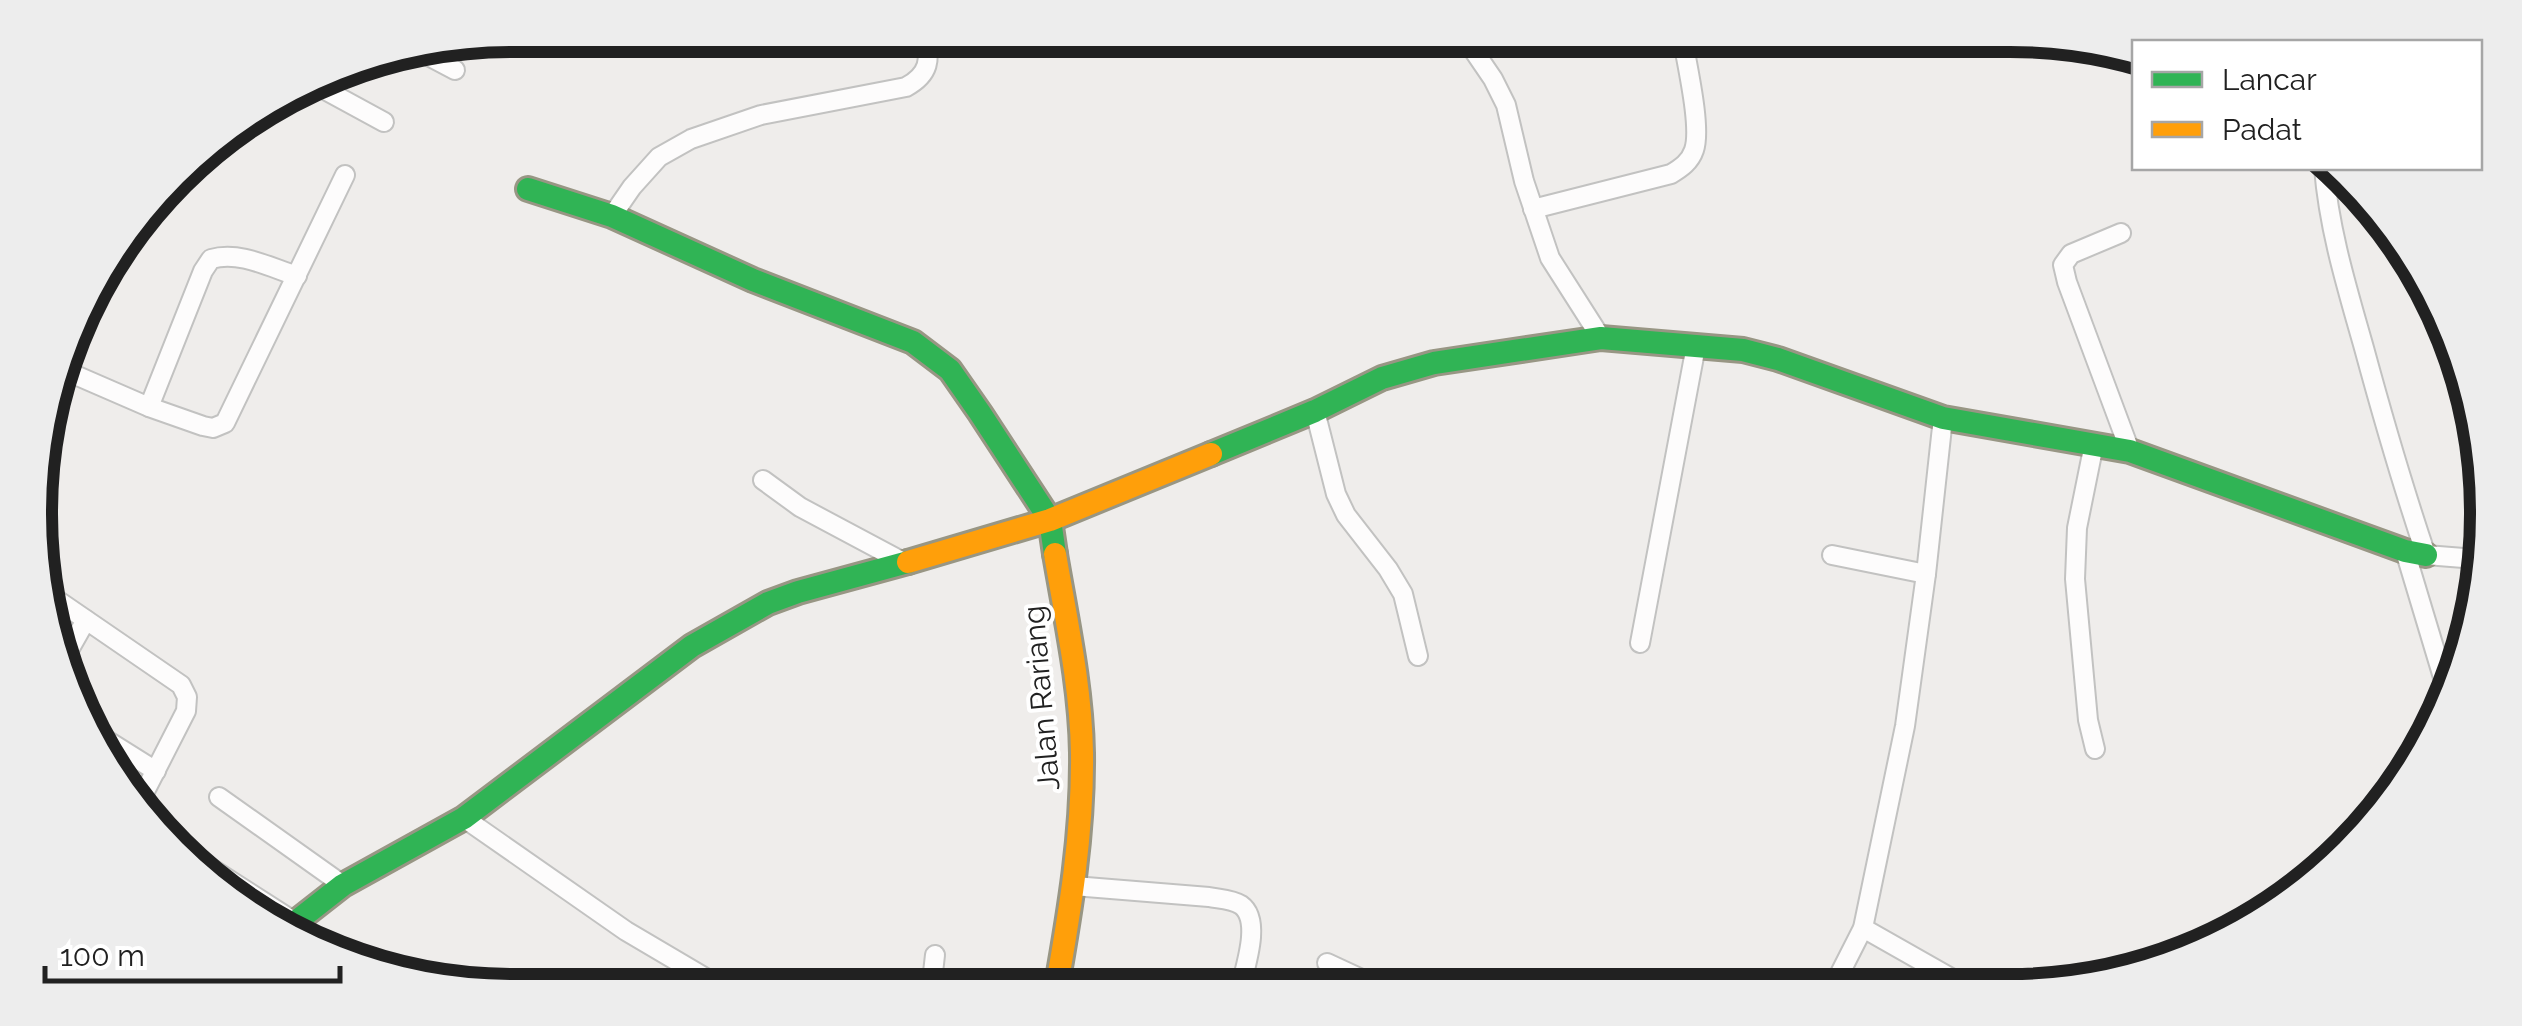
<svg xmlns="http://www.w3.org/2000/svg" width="2522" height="1026" font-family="Raleway,sans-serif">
<rect width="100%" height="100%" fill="#efedeb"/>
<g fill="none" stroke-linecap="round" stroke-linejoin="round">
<g stroke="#c2c2c1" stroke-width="22">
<g id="street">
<polyline points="1463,35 1493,79 1506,105 1524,181 1550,258 1601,338"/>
<polyline points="1467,39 1490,35"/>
<polyline points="419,51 455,70"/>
<polyline points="316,85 384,122"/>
<path d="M2324,168c5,62 23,120 40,180 19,70 39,139 62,207l50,4"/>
<path d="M1533,209l138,-35c10,-6 19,-12 23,-24 8,-23 -8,-89 -12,-115"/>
<path d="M612,216l20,-29 27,-30 32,-18 70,-24 145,-28c24,-13 24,-27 20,-52"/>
<polyline points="2121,233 2071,254 2063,265 2067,282 2130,451"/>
<polyline points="66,371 149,407 203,426 213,428 225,423 345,175"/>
<path d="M149,407l54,-136 8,-12c29,-8 58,8 86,17"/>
<polyline points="1315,411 1336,494 1346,515 1388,569 1403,594 1418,656"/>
<polyline points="2094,444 2077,528 2075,579 2088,720 2095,749"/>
<polyline points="763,480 800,507 905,563"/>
<polyline points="2405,551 2448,694"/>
<polyline points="1832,555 1926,574"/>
<polyline points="44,591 181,685 187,697 186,711 139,803"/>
<polyline points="1640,643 1696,346"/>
<polyline points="65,657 86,620"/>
<polyline points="97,734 156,771"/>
<polyline points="219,797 343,885"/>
<polyline points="464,818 626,931 726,990"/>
<polyline points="181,849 295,922"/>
<path d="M1074,886l135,11c10,2 23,2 32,8 21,15 4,62 -1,84"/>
<polyline points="1863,928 1967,987"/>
<polyline points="1327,963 1383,989"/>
<polyline points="1833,987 1863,928 1905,726 1926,574 1943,418"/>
<polyline points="931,990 935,955"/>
</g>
</g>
<g stroke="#989684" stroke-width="28">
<g id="fast">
<polyline points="528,189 612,216 753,280 913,342 950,370 980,413 1050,520 1055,554"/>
<polyline points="1211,454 1315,411 1382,378 1434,363 1601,338 1743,350 1778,359 1943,418 2130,451 2405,551 2426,555"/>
<polyline points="288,928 343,885 464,818 692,646 768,603 798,592 908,562"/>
</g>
</g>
<g stroke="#989684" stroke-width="28">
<g id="slow">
<path d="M1055,554c11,65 26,132 27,199 1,80 -12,158 -26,237"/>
<polyline points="908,562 1050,520 1211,454"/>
</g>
</g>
<use href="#street" stroke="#fdfcfc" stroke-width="18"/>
<use href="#fast" stroke="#30b455" stroke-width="22"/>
<use href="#slow" stroke="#ff9f0a" stroke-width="22"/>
</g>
<g text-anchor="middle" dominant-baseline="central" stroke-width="8" stroke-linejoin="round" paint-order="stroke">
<g font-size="30" fill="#212121" stroke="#fff">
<text transform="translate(1041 698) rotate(-95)">Jalan Rariang</text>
</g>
</g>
<path d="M0 0H2522V1026H0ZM512 52H2010A460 460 0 0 1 2470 512V514A460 460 0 0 1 2010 974H512A460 460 0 0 1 52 514V512A460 460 0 0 1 512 52Z" fill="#ededed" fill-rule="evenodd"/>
<path fill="none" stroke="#212121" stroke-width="12" d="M512 52H2010A460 460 0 0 1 2470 512V514A460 460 0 0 1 2010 974H512A460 460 0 0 1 52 514V512A460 460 0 0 1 512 52Z"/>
<rect x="2132" y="40" width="350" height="130" fill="#ffffff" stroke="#a6a6a6" stroke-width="2.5"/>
<rect x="2152" y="72" width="50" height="15" fill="#30b455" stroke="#a6a6a6" stroke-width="2.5"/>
<text x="2222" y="90" font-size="30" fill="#212121">Lancar</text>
<rect x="2152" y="122" width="50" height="15" fill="#ff9f0a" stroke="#a6a6a6" stroke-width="2.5"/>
<text x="2222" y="140" font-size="30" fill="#212121">Padat</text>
<path d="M45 966v15h295v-15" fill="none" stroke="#212121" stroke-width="5"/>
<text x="60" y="966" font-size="30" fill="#212121" stroke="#ffffff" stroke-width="8" paint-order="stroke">100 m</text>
</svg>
